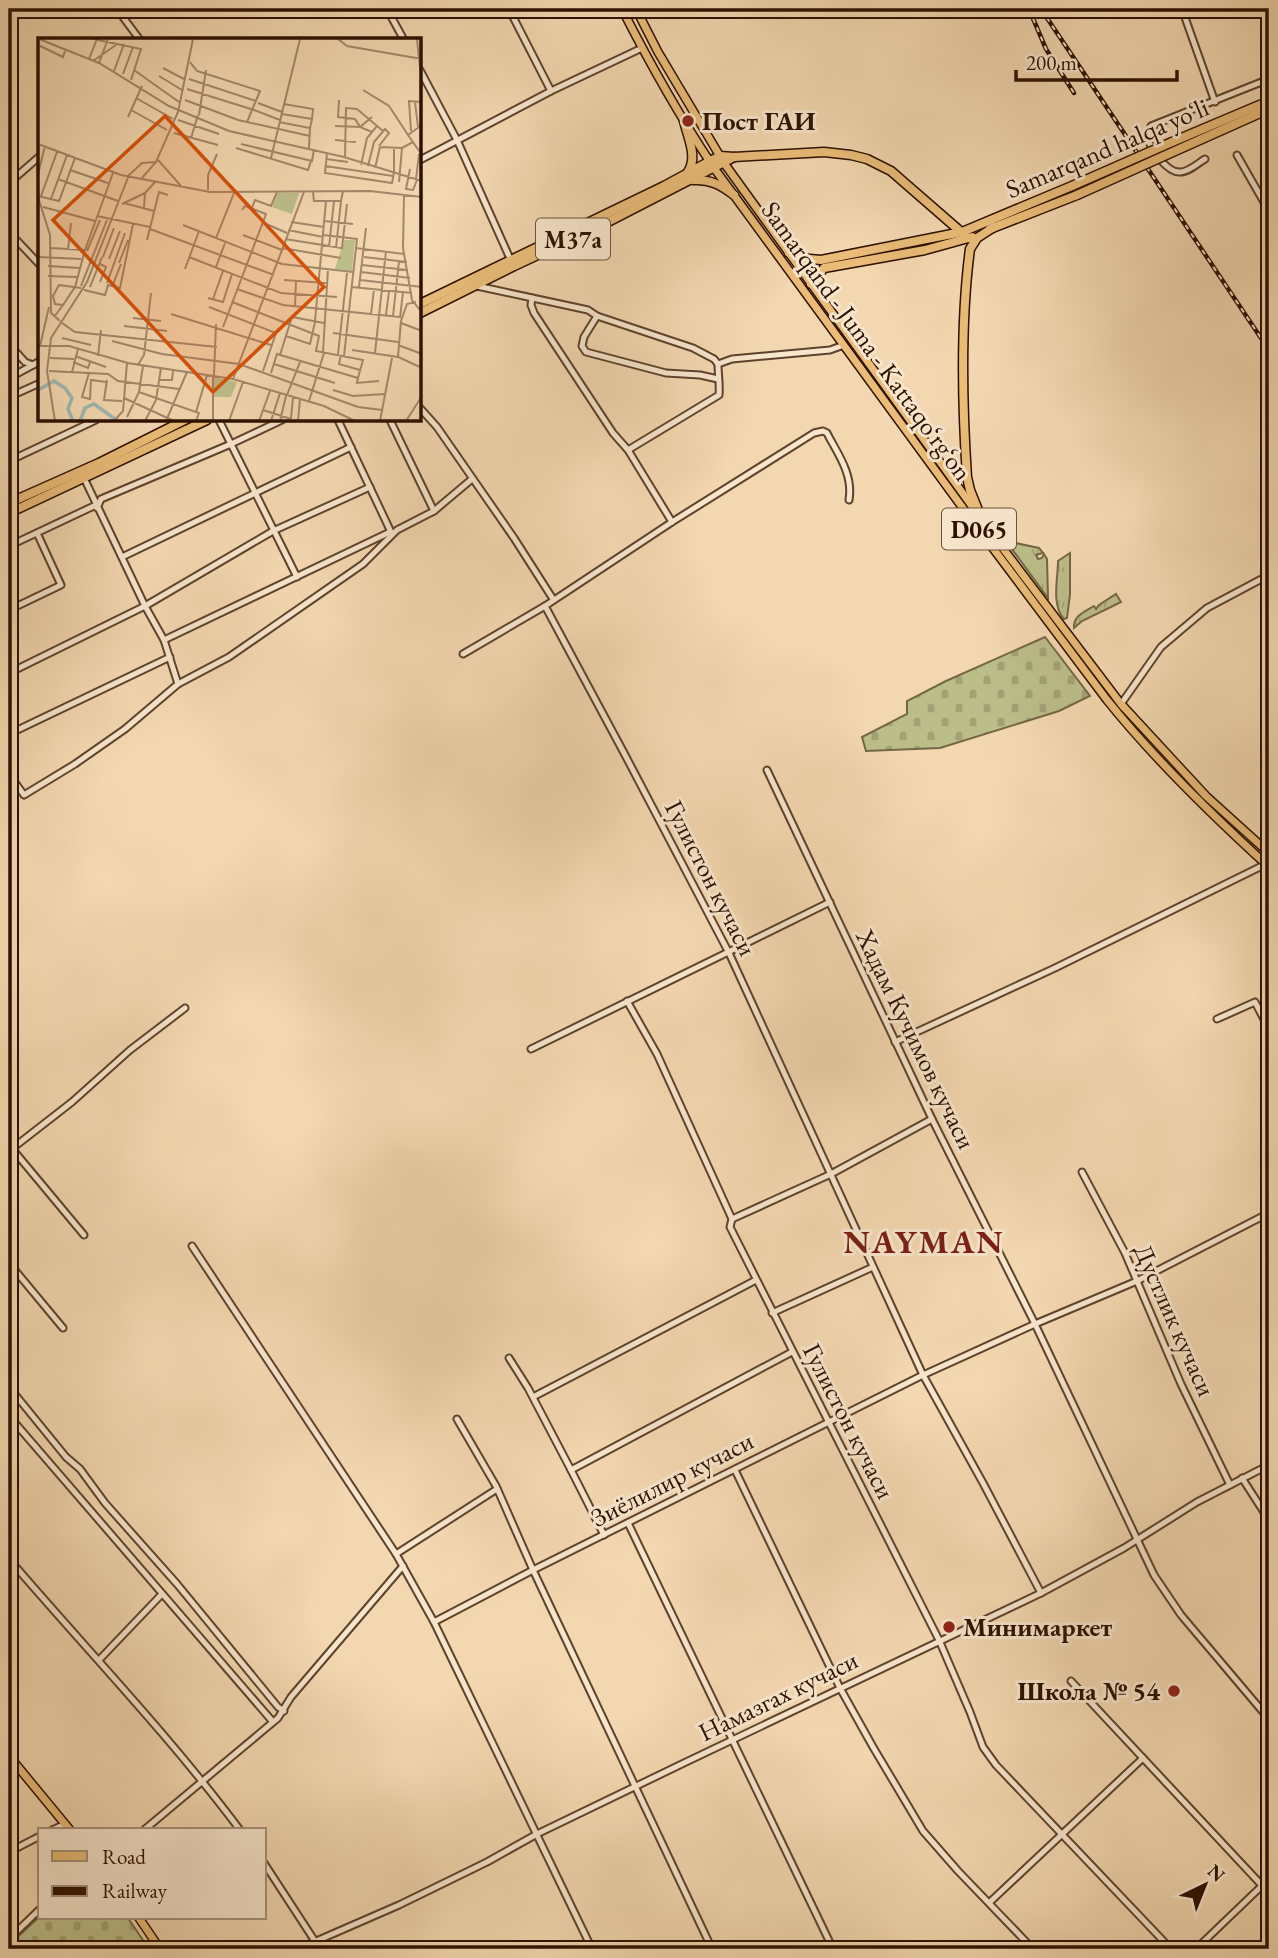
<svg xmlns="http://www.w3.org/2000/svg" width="1278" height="1958" font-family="'EB Garamond',serif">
<defs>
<pattern id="grass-tufts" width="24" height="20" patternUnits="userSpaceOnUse" patternTransform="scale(1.75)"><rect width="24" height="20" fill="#bcbe8a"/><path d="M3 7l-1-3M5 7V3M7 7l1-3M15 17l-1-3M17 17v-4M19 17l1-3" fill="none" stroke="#a2a275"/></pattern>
<pattern id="cemetery-stones" width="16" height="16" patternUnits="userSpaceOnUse" patternTransform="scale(1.75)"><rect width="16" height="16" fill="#bcbe8a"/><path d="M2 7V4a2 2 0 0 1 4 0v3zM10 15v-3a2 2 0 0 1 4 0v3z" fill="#a2a275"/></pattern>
</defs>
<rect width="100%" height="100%" fill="#f3d7b0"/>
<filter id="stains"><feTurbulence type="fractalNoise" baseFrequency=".00286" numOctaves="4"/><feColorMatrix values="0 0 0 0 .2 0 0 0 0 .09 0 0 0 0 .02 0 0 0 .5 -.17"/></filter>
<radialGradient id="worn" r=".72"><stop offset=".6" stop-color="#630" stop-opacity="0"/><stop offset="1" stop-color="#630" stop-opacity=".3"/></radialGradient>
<g fill="url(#grass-tufts)" stroke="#746745" stroke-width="2">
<polygon points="1006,541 1039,548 1043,553 1036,555 1038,559 1042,558 1044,554 1047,559 1048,598"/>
<path d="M1070,553v41l-3,24 -3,1c-13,-14 -6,-40 -6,-58z"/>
<path d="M1116,594l5,8 -39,19 -8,7c-1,-12 10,-16 20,-22l2,3 3,-4z"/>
</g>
<g fill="url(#cemetery-stones)" stroke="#746745" stroke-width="2">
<polygon points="1045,637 1090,696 1059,711 940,748 866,751 862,737 907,714 907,701 946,681"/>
<polygon points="40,1916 40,1918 128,1918 149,1949 9,1949 9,1945"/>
</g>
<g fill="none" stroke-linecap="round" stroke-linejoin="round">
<g stroke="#5e422c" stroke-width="9">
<g id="minor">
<polyline points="117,9 140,40"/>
<polyline points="387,9 404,40"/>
<polyline points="509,9 551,91"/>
<polyline points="1182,9 1215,102"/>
<polyline points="420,70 457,140 512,263"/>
<polyline points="1237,155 1269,211"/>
<path d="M1205,159c-7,4 -16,13 -25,13 -12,1 -31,-23 -32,-35 0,-4 2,-7 3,-11l118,-47"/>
<polyline points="420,160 551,91 642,48"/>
<polyline points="9,183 40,156"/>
<polyline points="9,232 40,265"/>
<polyline points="477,286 588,310 597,316 693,348 714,359 718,364"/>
<polyline points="532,298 531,305 534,313 613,433 628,450 672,522"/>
<polyline points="597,316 584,337 582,346 586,352 666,373 700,375 718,379"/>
<polyline points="9,344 25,362 33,365 40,361"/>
<polyline points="9,378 33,365"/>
<polyline points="9,397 40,383"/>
<polyline points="420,408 437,427 514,538 553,599"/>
<polyline points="219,420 297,577"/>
<polyline points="338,420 391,532"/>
<polyline points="390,420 434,511"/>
<path d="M628,450l91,-55c1,-11 -1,-21 -1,-31l14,-5 98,-9 14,-5"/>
<polyline points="9,461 96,420"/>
<polyline points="84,478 145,606 164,640 178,684"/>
<polyline points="97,508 101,499 231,444 282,420"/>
<polyline points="9,546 96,505"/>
<polyline points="122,557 351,447"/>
<polyline points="545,606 624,753 729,953 923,1375 983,1483 1041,1593"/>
<polyline points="9,610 61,585 37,533"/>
<polyline points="164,640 390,532"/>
<path d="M463,654l82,-48 127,-84 142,-89 9,-2 4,2 2,4c11,20 24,39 20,63"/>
<polyline points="9,673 145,606 273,531 370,487"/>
<polyline points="1121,704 1161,647 1207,608 1269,575"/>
<polyline points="9,734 170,657"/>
<polyline points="767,770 932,1119 1035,1324 1154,1575 1181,1615 1269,1719"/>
<polyline points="9,774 24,795 75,764 125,729 178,684 229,657 363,564 397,530 434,511 472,479"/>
<polyline points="627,1001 657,1054 732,1219"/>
<polyline points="1217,1019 1255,1002 1269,1029"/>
<polyline points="895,1042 1055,968 1266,864"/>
<polyline points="531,1049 830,902"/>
<polyline points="9,1145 84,1235"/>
<polyline points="9,1151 72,1102 130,1050 185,1008"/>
<polyline points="1082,1172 1125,1253 1181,1384 1230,1485"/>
<polyline points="732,1219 730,1227 939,1640 970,1712 983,1747 996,1765 1171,1949"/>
<polyline points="732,1219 831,1174 932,1119"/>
<polyline points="192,1246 396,1554 434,1622 592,1949"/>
<polyline points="9,1263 63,1328"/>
<polyline points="772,1313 873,1267"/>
<polyline points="509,1358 528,1388 571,1470 792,1352"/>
<polyline points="9,1387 66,1457 80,1469 105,1503 177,1584 278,1707 284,1711"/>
<polyline points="533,1397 756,1280"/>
<polyline points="9,1416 273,1722"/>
<polyline points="457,1419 496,1486 533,1570 712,1949"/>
<polyline points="571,1470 604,1535"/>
<polyline points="735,1470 840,1688 873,1747 923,1831 958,1871 1033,1949"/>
<polyline points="1242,1478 1269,1520"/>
<polyline points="628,1523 833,1949"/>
<polyline points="396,1554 497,1489"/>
<path d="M9,1559c77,90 160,176 231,271"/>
<polyline points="434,1622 533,1570 923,1375 1035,1324 1137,1281 1269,1213"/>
<polyline points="99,1660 162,1594"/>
<polyline points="1071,1681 1269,1893"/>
<polyline points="52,1830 65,1824"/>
<polyline points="144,1830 278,1718 291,1697 403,1566"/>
<polyline points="9,1852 40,1836"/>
<polyline points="264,1863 320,1949"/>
<polyline points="990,1902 1143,1758"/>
<polyline points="9,1939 40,1909"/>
<polyline points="298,1949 399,1905 487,1862 537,1834 686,1762 1041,1593 1124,1548 1197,1502 1269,1465"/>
<polyline points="1196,1949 1269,1879"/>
</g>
</g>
<g stroke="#2d1000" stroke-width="10">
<g id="major">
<path d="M622,9c28,55 58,108 92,159l254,347 139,185c48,60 105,115 162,167"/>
<polyline points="636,9 658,52 724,163 995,538 1121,704 1206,796 1269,853"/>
<polyline points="9,1756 70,1830"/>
<polyline points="139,1918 160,1949"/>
</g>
</g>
<g stroke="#2d1000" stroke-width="11">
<g id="highway">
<path d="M684,121c4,17 14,36 4,51"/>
<polyline points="1172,142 1269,101"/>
<polyline points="1175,151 1269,109"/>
<path d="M693,180c17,-1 28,5 41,15"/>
<polyline points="990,229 1077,195"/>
<polyline points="789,253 798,258 821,260 962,232 1072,186"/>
<polyline points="811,284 824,268 925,250 972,237"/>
<polyline points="420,304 664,186 710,161 720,156 734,157 824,152 851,155 867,159 891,171 968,238"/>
<polyline points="420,313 514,266 602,225 734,157"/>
<polyline points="9,503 99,463 185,420"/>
<polyline points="9,513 207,420"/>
<path d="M982,520l-12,-30 -3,-13c-5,-75 -7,-153 3,-228l7,-11 17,-11"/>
</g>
</g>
<use href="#minor" stroke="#f7e5cc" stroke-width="5"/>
<use href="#major" stroke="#eabc78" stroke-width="7"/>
<use href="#highway" stroke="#eabc78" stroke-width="8"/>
<g stroke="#2d1000" stroke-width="4.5">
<g id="rail">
<polyline points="1029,9 1046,49 1074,93"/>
<polyline points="1041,9 1269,350"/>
</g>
</g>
<use href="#rail" stroke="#f7e5cc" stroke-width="2" stroke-dasharray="5" stroke-linecap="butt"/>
<g stroke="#2d1000" stroke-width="11" stroke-linecap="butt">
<g id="highway-bridge">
<polyline points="1072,186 1172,142"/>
<polyline points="1077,195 1175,151"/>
</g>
</g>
<use href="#highway-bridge" stroke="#eabc78" stroke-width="8"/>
</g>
<g fill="#8f2418" stroke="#f7e5cc" stroke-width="2.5">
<circle cx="688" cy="121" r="7"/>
<circle cx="949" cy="1627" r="7"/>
<circle cx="1174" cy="1691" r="7"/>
</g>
<g text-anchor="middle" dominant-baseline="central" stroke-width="6" stroke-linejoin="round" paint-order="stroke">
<g fill="#f7e5cc" stroke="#6a503d" stroke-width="2">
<rect x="536" y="218.5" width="74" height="41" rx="5"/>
<rect x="942" y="508.5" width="74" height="41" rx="5"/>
</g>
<g font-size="24" font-weight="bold" fill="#2d1000">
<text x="573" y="239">M37a</text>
<text x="979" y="529">D065</text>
</g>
<g font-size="26" font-weight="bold" fill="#2d1000" stroke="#f7e5cc" text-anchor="start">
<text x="702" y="121">Пост ГАИ</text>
<text x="963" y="1627">Минимаркет</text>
<text x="1160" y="1691" text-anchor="end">Школа № 54</text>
</g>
<g font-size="26" fill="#2d1000" stroke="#f7e5cc">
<text transform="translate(1107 148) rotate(-23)">Samarqand halqa yoʻli</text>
<text transform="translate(867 341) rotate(54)">Samarqand - Juma - Kattaqo‘rg‘on</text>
<text transform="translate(711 878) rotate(63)">Гулистон кучаси</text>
<text transform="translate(916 1039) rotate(64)">Хадам Кучимов кучаси</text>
<text transform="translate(1175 1320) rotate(66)">Дустлик кучаси</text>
<text transform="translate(849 1421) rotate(63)">Гулистон кучаси</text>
<text transform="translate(672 1479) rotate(-27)">Зиёлилир кучаси</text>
<text transform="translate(778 1696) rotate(-26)">Намазгах кучаси</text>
</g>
<g font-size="33" font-weight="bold" letter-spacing="2" fill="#7a1f14" stroke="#f7e5cc">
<text x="924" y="1241">NAYMAN</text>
</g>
</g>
<g transform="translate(38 38)">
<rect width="383" height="383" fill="#f3d7b0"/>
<path d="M240,155h21l-7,21 -20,-7z" fill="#bcbe8a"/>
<path d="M306,202h11l-3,31 -17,-2zM175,339l24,5 -6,15h-18z" fill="#bcbe8a"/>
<path fill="none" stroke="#9db8b3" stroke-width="3.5" d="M0,352l16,-9 11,7 7,10 -4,11 5,12M42,383l5,-13 9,-4 21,15"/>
<path fill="none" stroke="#a4876a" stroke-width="2" d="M1,1l60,24 70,43 60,25 115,26 78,24M55,1l48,10 -10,31M300,1l9,7 75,13M379,1l5,48M0,7l25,12 2,-6M51,21l8,-20M55,23l23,-16M152,24l7,9 63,20 -13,31M61,25l9,-24M125,30l21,11M96,32l45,32M76,33l10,-27M85,36l10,-27M121,38l23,14M151,41l67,22M149,51l67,21M325,52l26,16 19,29M98,60l37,21M147,62l53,20 72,16M377,64l3,25M220,65l24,9M246,66l29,5 -1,10M93,72l36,20M216,72l26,10M244,76l30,5 -2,9M161,77l7,-45M90,79l14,-31M140,82l41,14M241,84l31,6 -1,20M384,87l-14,10 14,20M297,88l25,1 -5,-8 -17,-2 1,-17M373,93l-2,-30 13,1M334,94l-12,-5 12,-10M136,95l44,12M153,100l7,-23M297,102l21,2M0,106l83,31 89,17 160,-1 52,6M203,106l71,17 2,-12M342,109l22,1 11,-6M198,110l72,22 3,-9M356,111v23M289,115l-2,20 67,10 2,-11M307,119l1,-49 11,1 26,22M233,120l29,-119M288,121l22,3M120,122l23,26M323,127l6,-27 10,-12M287,128l68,10M330,128l6,-24 11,-13 4,4 -10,13M337,130l5,-21M372,131l-4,20 7,1 4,-10M32,132l38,13M0,136l7,-28M104,140l14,-16 22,-50 15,-73M20,141l60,22M378,141l3,-25M361,144l3,-34M170,152v-15l9,-21M275,154l1,9h27l2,-10M366,157l-1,53 9,52 8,10M0,158l21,5 16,-43M3,158l16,-44M0,159l12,38 1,78 9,8M13,161l16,-44M86,165l30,8M84,166l23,-11M5,169l52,14M106,170l1,-15 10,-11M214,170l3,-8 16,6 6,-14M59,178l53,11M286,183l29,3M253,184l33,5M226,185l23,10M145,187l99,39 71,8M112,191l124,46M250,192l35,7M205,197l39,15M285,197l34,4 -1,9M178,200l18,-45M247,201l57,9 5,-44M109,202l12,-48 9,3M291,209l5,-46M12,210l35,2 28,-77M244,210l59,10M298,210l5,-47M30,211l3,-26M49,213l13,-31M0,219l43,2M65,219l11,-29M151,219l92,36 56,4M326,219l43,5M71,221l11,-28M81,225l9,-23M62,226l6,3 -6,15M324,227l46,5M10,228l31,2M178,229l9,-24M147,231l14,-38M323,234l49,6M10,238l29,1M246,242l42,3M322,242l62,7M0,244v23M69,245l18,-50M43,248l26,-66M52,249l12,-30M74,249l9,-23M314,249l60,6M321,249l7,-59M199,251l46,16 117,12M46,252l21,5 3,-10 12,3 13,-64M170,260l15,4 9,-28M175,261l10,-28M194,264l87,34 -3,15 47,9 -5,18M378,264l-9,2 -6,17 -3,36 24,11M25,267l12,-18 10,-37M257,268l1,-25M171,269l67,26 -13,38M133,276l100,31M333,276l3,-25M348,277l3,-24M355,278l6,-55M16,279l9,-12 -8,-1 -2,-8 6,-11 22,3M95,280l28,3M362,280l3,-26M277,283l11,-120M24,285l13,9 142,15M363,285l21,8M86,288l43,5M185,289l43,-113 -21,-8 -3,4M295,295l65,9M248,298l24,8 5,-22M24,300l29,7M74,303l50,13 77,10 119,43 24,3M360,307l24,9M0,308h31l59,17M2,308l9,-39M314,312l46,7M285,314l5,-83M337,315l11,-102M300,316l9,-81M242,317l12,-38 32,6M303,317l-2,9 21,6M37,318l31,11M60,318l3,-26M306,318l12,-108 48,6M12,320l24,1M35,324l15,6 2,-6M236,326l61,19M100,327l6,-10 7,-62M11,333l59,3 10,7 61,8M34,334l6,-23M51,335l-7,24 8,2 1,-19 15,2M233,335l6,-19 81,24 -1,5 22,-2M175,337v46M176,337l2,-51M195,341l71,-187M69,342l-3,20 18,1M121,342h13l1,-9M295,352l20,6 32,-2M101,354l60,21 -3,8M249,357l13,-33M86,360l50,23M271,363l15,-48M225,372l28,9M158,374l11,-37M89,379l12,-25 4,-26M253,381l2,-22M17,383l-8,-50 4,-33 36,-56 42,-107 13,-12 15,-1M76,383l9,-10 4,-48 106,16 91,27 31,15M107,383l11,-21 5,-32M128,383l21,-49M191,383l14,-39M221,383l11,-30M233,383l9,-28M242,383l6,-25M260,383l2,-22M342,383l12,-63M368,383l16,-25"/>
<path fill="#d5520b" fill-opacity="0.15" stroke="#d5520b" stroke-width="3.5" d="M127,78l159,171 -111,105 -160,-172z"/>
<rect width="383" height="383" fill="none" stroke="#2d1000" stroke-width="3.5"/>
</g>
<rect width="1278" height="1958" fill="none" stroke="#f3d7b0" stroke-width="35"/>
<rect x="10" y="10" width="1257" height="1937" fill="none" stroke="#2d1000" stroke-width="3.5"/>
<rect x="18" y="18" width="1243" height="1923" fill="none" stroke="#2d1000" stroke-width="2"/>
<rect x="38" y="1828" width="228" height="91" fill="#f7e5cc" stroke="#a6907a" stroke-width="2"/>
<rect x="52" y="1851" width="35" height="10" fill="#eabc78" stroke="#a6907a" stroke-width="2"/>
<text x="102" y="1864" font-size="21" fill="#2d1000">Road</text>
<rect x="52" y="1886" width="35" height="10" fill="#2d1000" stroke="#a6907a" stroke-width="2"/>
<text x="102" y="1898" font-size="21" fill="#2d1000">Railway</text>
<g transform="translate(1205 1885) rotate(43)" stroke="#f7e5cc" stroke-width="5" paint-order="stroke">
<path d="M0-5L12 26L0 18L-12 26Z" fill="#2d1000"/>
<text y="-10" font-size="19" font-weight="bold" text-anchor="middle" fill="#2d1000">N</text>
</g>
<path d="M1016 70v10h161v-10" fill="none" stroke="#2d1000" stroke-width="3.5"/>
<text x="1026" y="70" font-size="21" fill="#2d1000" stroke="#f7e5cc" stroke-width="5" paint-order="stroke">200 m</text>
<rect width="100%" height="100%" filter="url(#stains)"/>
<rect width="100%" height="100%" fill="url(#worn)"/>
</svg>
